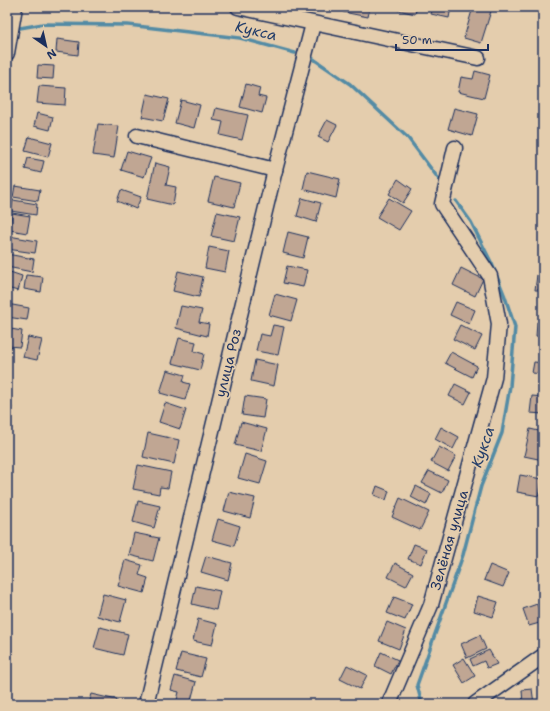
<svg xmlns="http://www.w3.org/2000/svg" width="550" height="711" font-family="'Shantell Sans',sans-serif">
<rect width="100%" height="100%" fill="#e4cdad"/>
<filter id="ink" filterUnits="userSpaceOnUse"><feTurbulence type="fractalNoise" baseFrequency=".025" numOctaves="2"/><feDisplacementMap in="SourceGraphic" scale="8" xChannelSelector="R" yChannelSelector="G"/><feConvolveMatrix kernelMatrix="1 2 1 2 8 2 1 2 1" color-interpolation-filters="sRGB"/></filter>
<g filter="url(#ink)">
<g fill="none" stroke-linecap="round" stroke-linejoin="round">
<g stroke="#538ba5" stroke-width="3.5">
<polyline points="20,28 43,24 128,25 240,38 295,53"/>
<polyline points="312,58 350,84 408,138 441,182"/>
<polyline points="422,704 417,685 463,555 481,486 502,433 510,386 515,327 505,297 492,264 471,222 456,201"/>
</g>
</g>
<g fill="#c0a693" stroke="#1b2f5e">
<polygon points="345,7 370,7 368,17 343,12"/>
<polygon points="386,7 417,7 415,14"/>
<polygon points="433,7 451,7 449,18 431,14"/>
<polygon points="473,7 491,11 481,43 464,38"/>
<polygon points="57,39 79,42 78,55 56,52"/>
<polygon points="38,65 54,66 53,79 37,78"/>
<polygon points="475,71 490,75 484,98 458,92 461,77 473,79"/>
<polygon points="246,84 260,88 258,96 266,98 262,113 240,107"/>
<polygon points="39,86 66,88 65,105 37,103"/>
<polygon points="147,94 169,99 163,121 142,117"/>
<polygon points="181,100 200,105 194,128 175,123"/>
<polygon points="216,108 248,115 242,140 220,135 223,122 213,120"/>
<polygon points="454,108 478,114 472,136 448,129"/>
<polygon points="37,113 53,117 50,130 34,126"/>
<polygon points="327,120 337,125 328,142 318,137"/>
<polygon points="98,124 119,126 114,158 93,155"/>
<polygon points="29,137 52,143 48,157 25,151"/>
<polygon points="127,151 151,158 144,177 121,170"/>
<polygon points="28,158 44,161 41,173 25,169"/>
<polygon points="155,163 170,167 166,185 176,187 173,205 147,199"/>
<polygon points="307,171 340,179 336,198 303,189"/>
<polygon points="214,177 240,183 234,207 208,201"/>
<polygon points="398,179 412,189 403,203 389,194"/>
<polygon points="15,186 40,190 38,201 13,197"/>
<polygon points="121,190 141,197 136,209 117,201"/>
<polygon points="302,198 321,203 316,222 297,216"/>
<polygon points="389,198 411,211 399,230 377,217"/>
<polygon points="13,200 37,204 36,215 11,211"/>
<polygon points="217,212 240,217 234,241 211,236"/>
<polygon points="12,213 30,216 27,233 10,230"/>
<polygon points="288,232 308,237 303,258 283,253"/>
<polygon points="9,236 37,241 35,253 7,249"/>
<polygon points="209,247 229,251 225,272 205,268"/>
<polygon points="7,254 34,259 32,272 7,267"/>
<polygon points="287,266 307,270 303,287 283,283"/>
<polygon points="461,268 483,279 475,296 453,285"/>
<polygon points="7,271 22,276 18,291 7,288"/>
<polygon points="178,271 203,277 199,297 173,291"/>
<polygon points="26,275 43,277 41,292 24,289"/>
<polygon points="537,275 543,275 543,290 535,290"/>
<polygon points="275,294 297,300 291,321 269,315"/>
<polygon points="456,302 475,310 469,324 450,315"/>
<polygon points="7,304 29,308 27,320 7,317"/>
<polygon points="181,306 202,310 199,322 209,324 207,336 176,328"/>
<polygon points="537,322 543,323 543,337 536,336"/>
<polygon points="273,325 284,327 278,355 256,351 260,334 270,336"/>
<polygon points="460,325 482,336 475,350 453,339"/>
<polygon points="11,329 22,331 20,347 8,346"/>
<polygon points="28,337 42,340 37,360 23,357"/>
<polygon points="179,338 196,342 194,351 204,354 200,370 172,363"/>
<polygon points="451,352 477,366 472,377 445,363"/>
<polygon points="255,360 278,365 274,386 251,381"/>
<polygon points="534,362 543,363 543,374 532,373"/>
<polygon points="167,370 185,375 183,382 190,384 185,400 160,393"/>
<polygon points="455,384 471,392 465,404 449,396"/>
<polygon points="245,396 266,399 263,418 242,415"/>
<polygon points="532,396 543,397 543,414 530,413"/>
<polygon points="165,403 186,410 180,429 159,422"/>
<polygon points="7,405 12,407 7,420"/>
<polygon points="241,422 267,429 261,451 235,445"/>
<polygon points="441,427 459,437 453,449 435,439"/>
<polygon points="530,429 543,432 543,460 524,456"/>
<polygon points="148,433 179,440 174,464 143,457"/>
<polygon points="439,447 456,456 448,471 431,462"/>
<polygon points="245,454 267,461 260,484 238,478"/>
<polygon points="138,465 171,472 168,488 160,487 159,494 133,489"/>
<polygon points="429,471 448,480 442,493 422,483"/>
<polygon points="520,475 542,479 539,496 517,492"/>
<polygon points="377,486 389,491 386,500 374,495"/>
<polygon points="416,486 431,494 426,505 411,497"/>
<polygon points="229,492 255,498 250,518 224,511"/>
<polygon points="400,498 429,512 420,530 392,517"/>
<polygon points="138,501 160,506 154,528 133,522"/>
<polygon points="218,519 240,526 234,546 212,540"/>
<polygon points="134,533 159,538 153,561 129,555"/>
<polygon points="414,544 427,549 421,564 408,559"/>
<polygon points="206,556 232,563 228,580 201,572"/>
<polygon points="125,560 142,565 139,575 148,578 144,593 118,586"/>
<polygon points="395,563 413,573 406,586 388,577"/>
<polygon points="490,565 509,573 503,587 484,580"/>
<polygon points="196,586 220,591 216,610 192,604"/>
<polygon points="103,594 126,600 120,622 97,616"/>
<polygon points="478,596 498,602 493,617 474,611"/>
<polygon points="394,597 412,604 405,620 387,613"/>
<polygon points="537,604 543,622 529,626 523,609"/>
<polygon points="198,619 217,624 212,645 193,641"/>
<polygon points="387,622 406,630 399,649 379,641"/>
<polygon points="100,627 128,634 123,655 94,648"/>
<polygon points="480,635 486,649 467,658 461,644"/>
<polygon points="489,650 497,664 487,668 484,661 473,666 470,659"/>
<polygon points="381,652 398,660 391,674 375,666"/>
<polygon points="181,653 206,659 201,677 176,671"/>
<polygon points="464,658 475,676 464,683 453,665"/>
<polygon points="347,665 367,675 360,689 340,679"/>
<polygon points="175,676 196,682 190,704 177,700 179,692 171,690"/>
<polygon points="532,689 534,704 523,704 522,690"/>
<polygon points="91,694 117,700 116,704 88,704"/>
</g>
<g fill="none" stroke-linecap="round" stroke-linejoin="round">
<g stroke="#1b2f5e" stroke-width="17">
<g id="minor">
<polyline points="238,7 478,58"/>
<polyline points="7,53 15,7"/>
<polyline points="137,136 275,170"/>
<polyline points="146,704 275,170 313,24"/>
<polyline points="389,704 431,605 494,378 499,324 490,276 442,204 455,148"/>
<polyline points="475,704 543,656"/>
</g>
</g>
<use href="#minor" stroke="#e4cdad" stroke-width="14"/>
</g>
</g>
<g text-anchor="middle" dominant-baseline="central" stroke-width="3.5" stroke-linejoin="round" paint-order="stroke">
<g font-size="14" fill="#1b2f5e" stroke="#e4cdad">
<text transform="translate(228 363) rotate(-76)">улица Роз</text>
<text transform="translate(449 540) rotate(-74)">Зелёная улица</text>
</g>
<g font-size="15" font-style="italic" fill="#243e6a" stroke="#e4cdad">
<text transform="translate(256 31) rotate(13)">Кукса</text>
<text transform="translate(483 447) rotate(-71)">Кукса</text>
</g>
</g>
<rect width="550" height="711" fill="none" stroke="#e4cdad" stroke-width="24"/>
<rect x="12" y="12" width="526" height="687" fill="none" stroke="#1b2f5e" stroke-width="1.5" filter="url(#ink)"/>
<g transform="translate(46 46) rotate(146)" stroke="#e4cdad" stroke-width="3" paint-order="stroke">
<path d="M0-3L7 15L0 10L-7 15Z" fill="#1b2f5e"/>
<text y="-6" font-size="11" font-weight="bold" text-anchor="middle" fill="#1b2f5e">N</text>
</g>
<path d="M396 44v6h92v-6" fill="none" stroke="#1b2f5e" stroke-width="2"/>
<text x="402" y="44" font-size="12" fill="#1b2f5e" stroke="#e4cdad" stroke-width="3" paint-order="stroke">50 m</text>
</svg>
